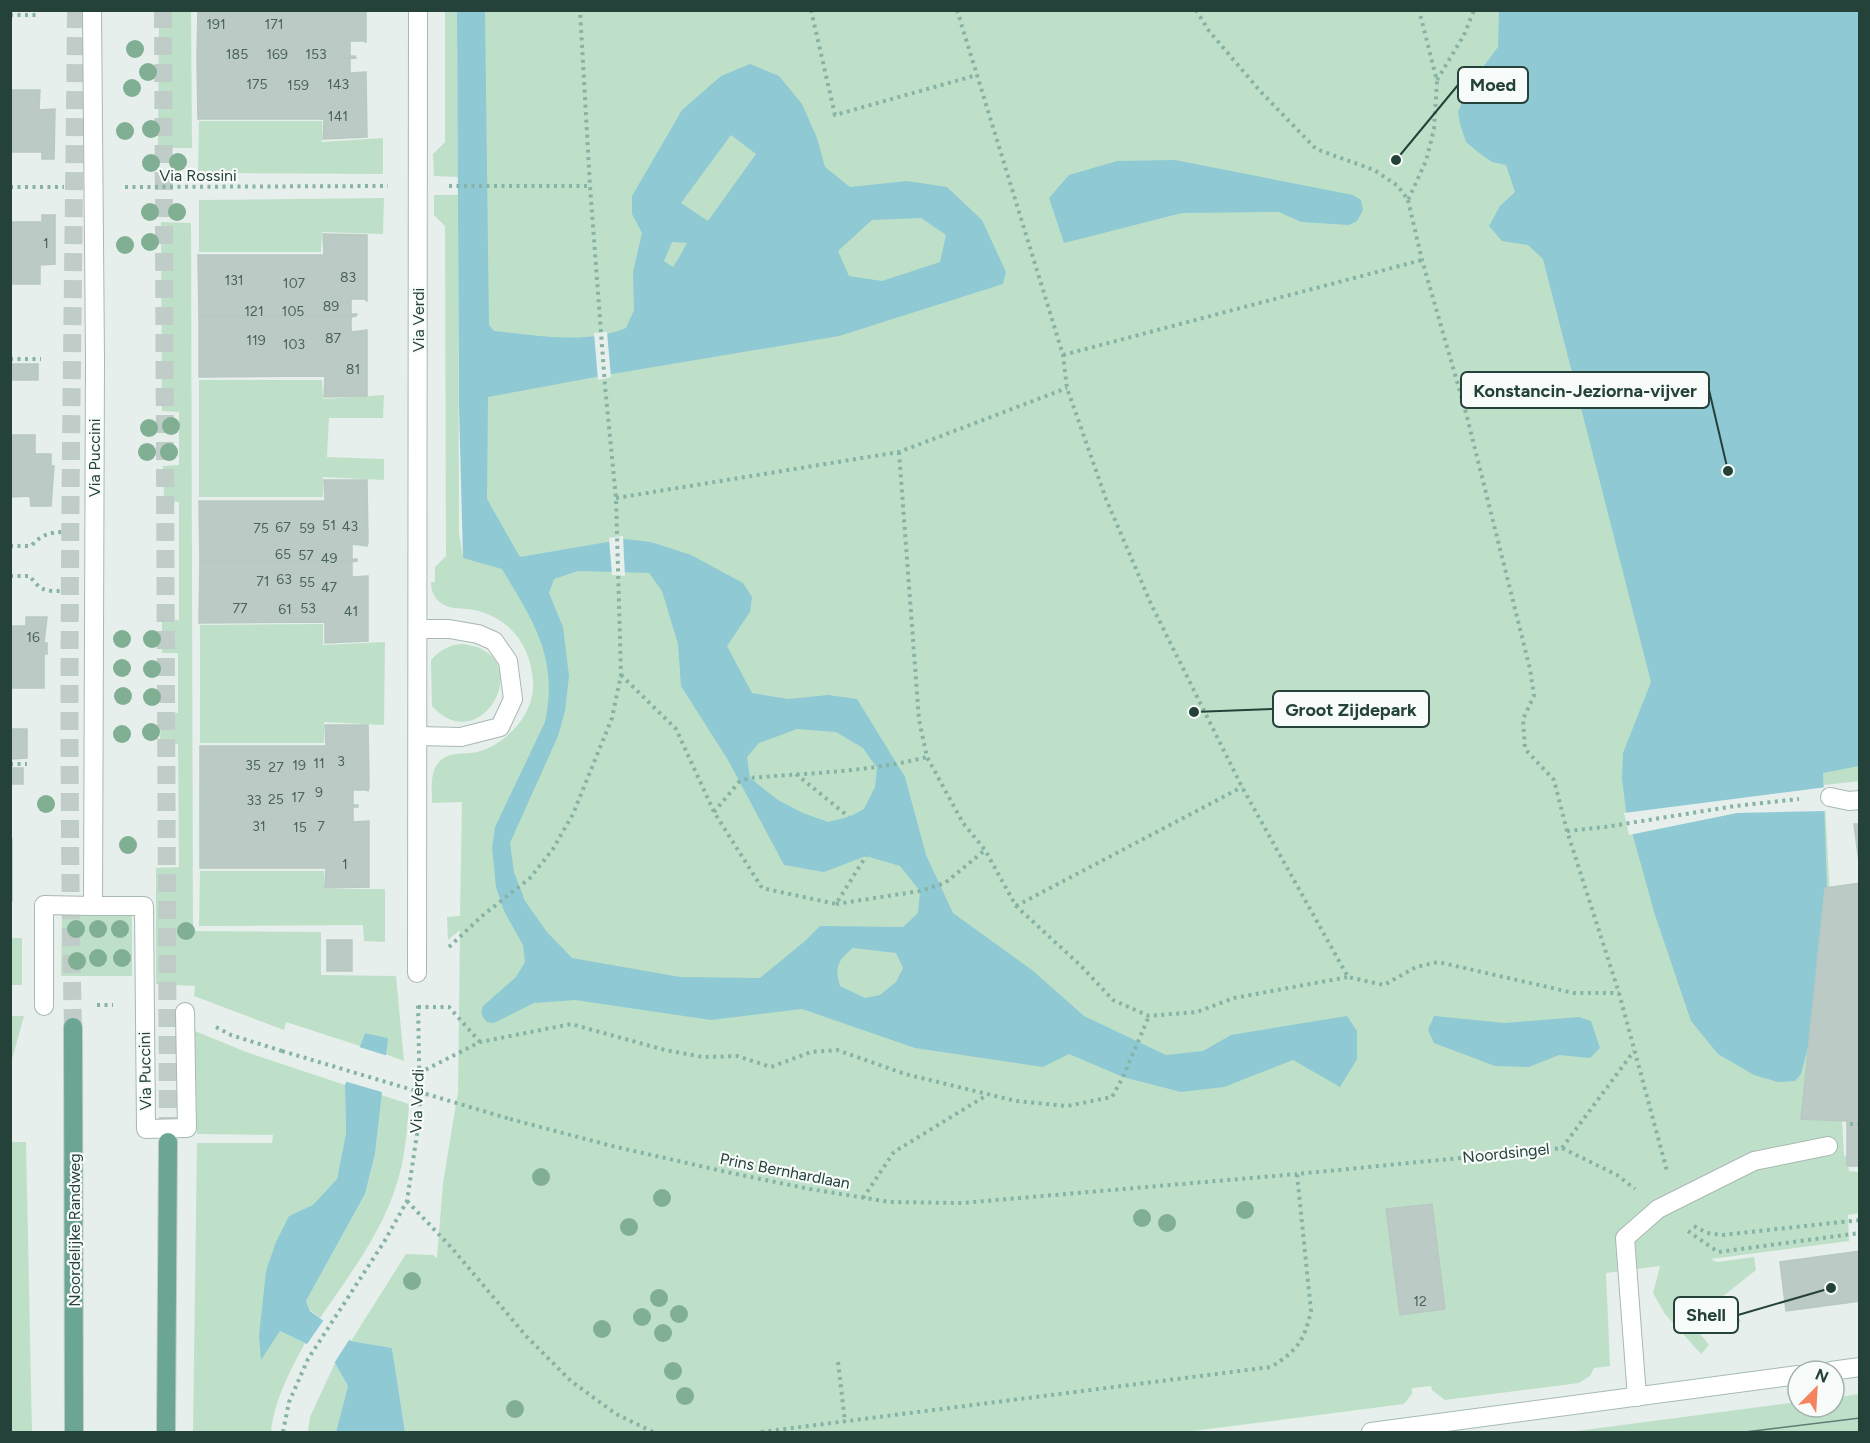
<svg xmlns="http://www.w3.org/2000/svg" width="1870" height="1443" font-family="Figtree,sans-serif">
<rect width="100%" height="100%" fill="#e6efeb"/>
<g fill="#bfe0c8">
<polygon points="159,11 191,11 192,148 158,148"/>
<polygon points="445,11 457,11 458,177 434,176 433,154 445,142"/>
<path d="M471,11h1388l1,770 -36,4 20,371h3l2,15 10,1v41l-11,2 1,26 -138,18 6,3 37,-5 2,13 -34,27 19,24 -5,5 -21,-23 -24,19 18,23 -8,9 -36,-40 -12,-21 7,-27 -54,7 4,93 -16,2 -4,8 -11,7 -134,17 -13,-10 -1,-4 -19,2v6l-8,10 -219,28h-780l-13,-84 -41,-7 55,-87 27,1 4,3 6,-75 15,-91 2,-162 -12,10 -1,-23 13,-1 2,-114 -30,1c0,-12 -2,-26 4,-37 10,-17 30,-10 45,-15 27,-9 54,-38 52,-69 -2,-36 -22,-63 -58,-72 -10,-2 -22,0 -31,-5 -9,-5 -13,-13 -13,-23h4v-15l11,-11 -1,-330 -11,-11v-20h24l1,338 4,24 10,3z"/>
<polygon points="199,121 322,121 322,142 383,138 383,174 198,173"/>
<polygon points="384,198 383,234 322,232 321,252 199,252 199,200"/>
<polygon points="161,222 191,223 193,931 321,932 321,975 396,976 404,1061 385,1054 387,1038 365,1033 360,1046 286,1022 284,1030 194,996 195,986 156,984 156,868 179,867 178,744 160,744 161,714 178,713 178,653 162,653 162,621 179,620 179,502 164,501 163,466 179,465 179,412 162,411"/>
<polygon points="199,380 322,380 323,399 384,395 383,418 329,418 327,457 384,459 384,480 323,477 323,497 199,497"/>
<polygon points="323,624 323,645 385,642 384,725 324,722 324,743 200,743 200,625"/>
<path d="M462,644c79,8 20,118 -30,62l-1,-46c9,-10 18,-15 31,-16z"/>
<polygon points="200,871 324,871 325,889 385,889 385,942 364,941 363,925 199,926"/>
<polygon points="62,914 132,914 132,976 61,976"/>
<rect x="11" y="938" width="11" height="47"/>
<polygon points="11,1016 24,1016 11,1063 10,1016"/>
<path d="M195,1031l51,21 99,33 1,48 -9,46 -24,27 -24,10 -28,142 19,-27 25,12c-15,28 -31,58 -34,89h-78l4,-289h75l1,-8 -76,-1z"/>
<path d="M381,1095l28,9c-2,28 -4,56 -13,82 -15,48 -48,91 -76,132l-10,-8 -4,-9 59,-107 10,-40z"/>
<polygon points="11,1142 26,1142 32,1432 11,1432"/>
<polygon points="335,1363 348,1386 336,1432 308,1432 310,1417"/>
<polygon points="1859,1394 1859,1432 1569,1432 1798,1402 1798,1407 1834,1407 1834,1398"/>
</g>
<g fill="#8ec9d4" fill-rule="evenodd">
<path d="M457,11h28l4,314 5,6c44,4 90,14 132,-3l8,-18 -1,-38 9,-39 -10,-19v-18l50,-86 39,-34 29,-12 29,12 23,28 15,34 8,29 25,20 57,-6 40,6 35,33 24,52 -3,12 -164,52 -227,38 -124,23 -1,102 33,58 105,-18 26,3 40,13 52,28 9,14 -2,15 -23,34 25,47 36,6 40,-4 29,4 48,78 21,78 27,58 79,57 52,46 82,39 37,-4 28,-16 116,-19 10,15v28l-17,28 -47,-27 -69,27 -43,5 -58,-15 -54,-23 -26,13 -128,-19 -113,-39 -91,11 -136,-20 -41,3 -40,20 -7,-1c-5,-5 -7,-9 -4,-16l33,-29 9,-15 -2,-17 -19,-34 -8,-24 -4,-39 3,-21 50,-105c14,-64 -12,-101 -43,-153l-39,-11 -4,-152zM731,135l25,19 -48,67 -27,-18zM921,218l25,17 -6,27 -58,19 -33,-5 -11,-25 34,-31zM672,242l15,1 -7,13 -7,11 -9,-6zM578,571l71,2 13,18 16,53 3,42 47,74 56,105 40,7 42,-16 34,10 20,25 -2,22 -15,14 -83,-1 -15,15 -45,37 -80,-1 -108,-19 -25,-26 -22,-31 -11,-29 -4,-29 48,-107 7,-25 4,-35 -6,-49 -14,-34 5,-14zM797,729l39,3 27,16 14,20 -2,19 -11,22 -15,8 -21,5 -25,-9 -25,-13 -28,-22 -3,-21 12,-14zM853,948l43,5 7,15 -7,14 -16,13 -15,3 -25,-12c-6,-19 -2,-26 13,-38z"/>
<polygon points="1499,11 1859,11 1859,766 1823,773 1827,889 1810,1040 1801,1074 1795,1081 1778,1082 1754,1075 1718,1054 1691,1021 1655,915 1626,811 1622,779 1623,753 1651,682 1543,259 1528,245 1502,241 1489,226 1500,206 1515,192 1506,165 1492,162 1479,153 1466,142 1460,124 1458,112 1464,98 1471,88 1477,75 1498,47"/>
<polygon points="1175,160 1353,195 1361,200 1363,210 1357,221 1349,225 1301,222 1279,212 1182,213 1064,243 1049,198 1069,175 1117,161"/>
<polygon points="1434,1016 1505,1023 1579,1017 1591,1021 1600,1048 1590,1058 1559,1055 1529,1067 1495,1066 1434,1043 1428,1030"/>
<polygon points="365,1033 388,1038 375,1154 365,1194 306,1301 310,1311 351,1341 392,1348 405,1432 336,1432 348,1386 335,1363 305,1343 280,1331 261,1360 259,1336 266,1271 276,1242 289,1216 313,1205 337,1179 346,1133 345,1085"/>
</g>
<g fill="#e6efeb">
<polygon points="607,332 611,377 598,380 594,333"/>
<polygon points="623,536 625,576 612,575 609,538"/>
<polygon points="1827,787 1827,811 1737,813 1629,835 1624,813"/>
<polygon points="356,1046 388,1056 385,1093 344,1081"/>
<polygon points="325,1318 351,1337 333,1365 305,1347"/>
</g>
<g fill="#bbcac4" stroke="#b8c9c2" stroke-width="1.5">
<polygon points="198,10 366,10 366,42 363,41 350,41 350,56 355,56 356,58 197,58"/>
<polygon points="197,58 356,58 350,58 350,73 366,72 367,137 323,139 324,119 198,119"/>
<polygon points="10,90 40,90 39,110 55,109 54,159 42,159 42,152 10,152"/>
<polygon points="42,215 55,215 55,264 40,265 40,284 10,284 10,222 42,222"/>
<polygon points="323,234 367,235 367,301 364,299 351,299 351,314 357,314 356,316 199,316 198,255 324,255"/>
<polygon points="199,316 356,316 351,317 351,332 367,330 367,396 324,397 325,376 199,377"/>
<rect x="10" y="364" width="28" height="16"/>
<polygon points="10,435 35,435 35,454 51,454 51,466 54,466 51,506 31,506 30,496 10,497"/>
<polygon points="324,480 367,480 368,542 367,546 352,544 352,559 357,559 357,561 200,561 199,501 325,501"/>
<polygon points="200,561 357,561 352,562 352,577 368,576 368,641 325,643 325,622 199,623"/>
<polygon points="26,617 47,617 44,643 47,643 47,654 44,654 44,688 10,688 10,626 26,626"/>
<polygon points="325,725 368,725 369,787 368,791 366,790 353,790 353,805 200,805 200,746 326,746"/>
<polygon points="10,729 27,729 27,758 10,759"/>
<rect x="10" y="768" width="13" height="16"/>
<polygon points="200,805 358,805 358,807 353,807 353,822 369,821 369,887 325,888 326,868 200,868"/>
<polygon points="1854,824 1860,824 1860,870 1855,832"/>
<rect x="10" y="839" width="2" height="62"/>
<polygon points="1860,883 1860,1166 1847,1166 1847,1121 1801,1119 1825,888"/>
<rect x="327" y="940" width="25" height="31"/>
<polygon points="1432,1204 1445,1309 1400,1315 1386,1209"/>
<polygon points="1860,1251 1860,1301 1786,1311 1780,1262"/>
</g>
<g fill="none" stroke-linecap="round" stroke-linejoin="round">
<g stroke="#bfccc8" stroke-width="18" stroke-dasharray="18 9" stroke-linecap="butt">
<polyline points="163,10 168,1142"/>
<path d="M73,1027c-8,-339 0,-678 3,-1017"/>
</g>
<g stroke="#a8b8b2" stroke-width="20">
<polyline id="lane" points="1637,1397 1625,1238 1658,1209 1754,1161 1828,1146"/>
</g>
<g stroke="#a8b8b2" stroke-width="20">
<g id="street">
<polyline points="418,736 461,737 500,727 513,699 508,661 494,641 478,634 449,629 418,629"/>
<polyline points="1830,797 1849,801 1860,800"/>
<polyline points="93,906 144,906 146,1129 187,1128 185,1012"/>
<polyline points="417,973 418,10"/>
<polyline points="44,1006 44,905 93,906 95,359 92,10"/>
</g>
</g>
<g stroke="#a4bbb3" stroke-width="20">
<g id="secondary">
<polyline points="1831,1371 1860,1367"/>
<polyline points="1371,1432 1798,1375"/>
</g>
</g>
<g stroke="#c2cac8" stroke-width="20">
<g id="primary">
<polyline points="73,1027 74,1432"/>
<polyline points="166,1432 168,1142"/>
</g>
</g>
<g stroke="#86b3a5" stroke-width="4" stroke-dasharray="3 4.5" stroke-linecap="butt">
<polyline points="811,10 835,115 977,75"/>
<polyline points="957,10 1063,355 1067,388 1106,499 1151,604 1242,787 1348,977 1384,985 1416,967 1438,962 1574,993 1619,993"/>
<polyline points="1196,10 1209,31 1261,92 1316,149 1374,170 1398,186 1408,200 1426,161 1434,129 1437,81 1419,10"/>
<polyline points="10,15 38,15"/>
<polyline points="1437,80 1464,35 1474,10"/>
<polyline points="449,186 590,186"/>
<polyline points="10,187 64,187"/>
<polyline points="125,187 388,186"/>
<polyline points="1408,200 1422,260 1465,409 1530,669 1534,696 1523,719 1525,749 1554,780 1567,831 1619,993 1667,1171"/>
<polyline points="1063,355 1422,260"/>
<polyline points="10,359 41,359"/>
<polyline points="899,452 919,720 927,757 963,823 985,850 1016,906 1081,966 1113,1000 1149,1016 1197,1012 1234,998 1348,977"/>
<polyline points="616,498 899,452 1067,388"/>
<path d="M10,546h21c10,-11 19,-14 34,-14"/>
<path d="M10,576h20c11,16 16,15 33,15"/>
<polyline points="621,675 676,729 714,812 762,888 836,904 866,856"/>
<polyline points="10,764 27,764"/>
<polyline points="796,774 849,817"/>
<path d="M714,812l25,-30 10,-4c60,-5 120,-6 178,-21"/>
<polyline points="1567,831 1605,827 1735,806 1799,799"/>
<polyline points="836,904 920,891 945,883 985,850"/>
<polyline points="1016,906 1242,787"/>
<polyline points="449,947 482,916 530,878 553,849 573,814 612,718 621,675 616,498 605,386 590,186 580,10"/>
<polyline points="97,1005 113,1005"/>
<polyline points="418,1007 449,1007 480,1042"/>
<polyline points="216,1027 231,1035 282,1051"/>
<polyline points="419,1073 480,1042 571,1024 665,1050 703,1057 737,1056 771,1067 811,1052 837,1050 905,1074 1016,1101 1067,1106 1112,1097 1123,1077 1149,1016"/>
<polyline points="510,1119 612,1146 731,1173 810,1189 890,1202 962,1203 1297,1174"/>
<polyline points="1850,1124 1860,1124"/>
<polyline points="1562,1148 1634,1051"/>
<polyline points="863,1198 894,1152 987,1095"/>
<polyline points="407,1201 451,1247 527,1337 571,1381 616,1414 653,1432"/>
<polyline points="1694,1226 1707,1233 1722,1235 1860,1220"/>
<polyline points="1688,1231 1718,1252 1860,1233"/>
<polyline points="838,1362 845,1422"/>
<polyline points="283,1432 289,1402 308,1359 384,1242 407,1201 420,1114 418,1004"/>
<path d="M761,1432l510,-65c27,-17 33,-26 40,-56l-14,-137 265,-26 55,27 18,14"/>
</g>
<use href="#lane" stroke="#fff" stroke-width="18"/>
<use href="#street" stroke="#fff" stroke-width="18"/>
<use href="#secondary" stroke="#fff" stroke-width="18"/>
<use href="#primary" stroke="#6aa596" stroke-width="18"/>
<polyline stroke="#5f7d75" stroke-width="1.5" points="1745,1432 1860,1418"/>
<polyline stroke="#86b3a5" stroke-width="4" stroke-dasharray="3 4.5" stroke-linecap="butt" points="282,1051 510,1119"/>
</g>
<g fill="#80af93">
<circle cx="135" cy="49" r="9"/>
<circle cx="148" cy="72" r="9"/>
<circle cx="132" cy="88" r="9"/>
<circle cx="151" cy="129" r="9"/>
<circle cx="125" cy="131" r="9"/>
<circle cx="178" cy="162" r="9"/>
<circle cx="151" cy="163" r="9"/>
<circle cx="150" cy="212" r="9"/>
<circle cx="177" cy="212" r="9"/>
<circle cx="150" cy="242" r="9"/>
<circle cx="125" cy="245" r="9"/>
<circle cx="171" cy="426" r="9"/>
<circle cx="149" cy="428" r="9"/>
<circle cx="147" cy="452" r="9"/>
<circle cx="169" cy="452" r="9"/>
<circle cx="122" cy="639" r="9"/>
<circle cx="152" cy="639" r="9"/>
<circle cx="122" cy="668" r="9"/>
<circle cx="152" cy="669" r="9"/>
<circle cx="123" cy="696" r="9"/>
<circle cx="152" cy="697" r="9"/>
<circle cx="151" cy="732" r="9"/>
<circle cx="122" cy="734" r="9"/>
<circle cx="46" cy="804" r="9"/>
<circle cx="128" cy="845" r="9"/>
<circle cx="76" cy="929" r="9"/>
<circle cx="98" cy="929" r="9"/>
<circle cx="120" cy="929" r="9"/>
<circle cx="186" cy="931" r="9"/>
<circle cx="98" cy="958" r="9"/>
<circle cx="122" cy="958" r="9"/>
<circle cx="77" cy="961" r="9"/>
<circle cx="541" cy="1177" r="9"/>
<circle cx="662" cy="1198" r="9"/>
<circle cx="1245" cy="1210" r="9"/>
<circle cx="1142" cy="1218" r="9"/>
<circle cx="1167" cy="1223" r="9"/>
<circle cx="629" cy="1227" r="9"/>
<circle cx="412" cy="1281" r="9"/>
<circle cx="659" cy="1298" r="9"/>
<circle cx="679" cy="1314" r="9"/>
<circle cx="642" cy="1317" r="9"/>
<circle cx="602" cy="1329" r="9"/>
<circle cx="663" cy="1333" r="9"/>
<circle cx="673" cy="1371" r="9"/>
<circle cx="685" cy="1396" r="9"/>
<circle cx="515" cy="1409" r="9"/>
</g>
<g text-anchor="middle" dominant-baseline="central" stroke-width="4.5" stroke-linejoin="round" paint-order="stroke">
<g font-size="14" fill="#4a645c">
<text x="216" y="24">191</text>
<text x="274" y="24">171</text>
<text x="237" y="54">185</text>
<text x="277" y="54">169</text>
<text x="316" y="54">153</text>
<text x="257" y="84">175</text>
<text x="338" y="84">143</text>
<text x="298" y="85">159</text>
<text x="338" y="116">141</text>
<text x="46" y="243">1</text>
<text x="348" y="277">83</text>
<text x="234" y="280">131</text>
<text x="294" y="283">107</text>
<text x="331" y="306">89</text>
<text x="254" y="311">121</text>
<text x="293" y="311">105</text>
<text x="333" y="338">87</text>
<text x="256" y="340">119</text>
<text x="294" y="344">103</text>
<text x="353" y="369">81</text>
<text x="329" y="525">51</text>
<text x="350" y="526">43</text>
<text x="283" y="527">67</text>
<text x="261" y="528">75</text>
<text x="307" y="528">59</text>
<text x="283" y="554">65</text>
<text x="306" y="555">57</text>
<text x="329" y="558">49</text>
<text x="284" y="579">63</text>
<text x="263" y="581">71</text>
<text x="307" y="582">55</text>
<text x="329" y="587">47</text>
<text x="240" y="608">77</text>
<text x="308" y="608">53</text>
<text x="285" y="609">61</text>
<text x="351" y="611">41</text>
<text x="33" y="637">16</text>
<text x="341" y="761">3</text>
<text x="319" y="763">11</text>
<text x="253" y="765">35</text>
<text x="299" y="765">19</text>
<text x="276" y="767">27</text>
<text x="319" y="792">9</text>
<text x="298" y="797">17</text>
<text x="276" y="799">25</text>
<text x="254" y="800">33</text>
<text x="259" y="826">31</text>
<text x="321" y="826">7</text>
<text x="300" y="827">15</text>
<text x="345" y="864">1</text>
<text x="1420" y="1301">12</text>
</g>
<g font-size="16" fill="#24423a" stroke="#f7fbf9">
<text x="198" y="175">Via Rossini</text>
<text transform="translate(418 320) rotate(-90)">Via Verdi</text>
<text transform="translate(94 458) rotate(-90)">Via Puccini</text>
<text transform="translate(145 1071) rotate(-91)">Via Puccini</text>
<text transform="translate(417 1101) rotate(-88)">Via Verdi</text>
<text transform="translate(1506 1153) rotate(-6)">Noordsingel</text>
<text transform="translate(785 1171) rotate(11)">Prins Bernhardlaan</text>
<text transform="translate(74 1230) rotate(-90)">Noordelijke Randweg</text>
</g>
</g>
<path fill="none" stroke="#24423a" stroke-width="2" d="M1396 160L1458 85M1728 471L1709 390M1194 712L1273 709M1831 1288L1738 1315"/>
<g fill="#24423a" stroke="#f7fbf9" stroke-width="2">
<circle cx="1396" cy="160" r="6"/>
<circle cx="1728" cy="471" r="6"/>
<circle cx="1194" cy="712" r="6"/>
<circle cx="1831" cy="1288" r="6"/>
</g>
<g fill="#f7fbf9" stroke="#24423a" stroke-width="2">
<rect x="1458" y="67" width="70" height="36" rx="6"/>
<rect x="1461" y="372" width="248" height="36" rx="6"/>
<rect x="1273" y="691" width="156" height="36" rx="6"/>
<rect x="1674" y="1297" width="64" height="36" rx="6"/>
</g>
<g font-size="18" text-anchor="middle" font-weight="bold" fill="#24423a">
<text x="1493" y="91">Moed</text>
<text x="1585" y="397">Konstancin-Jeziorna-vijver</text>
<text x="1351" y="716">Groot Zijdepark</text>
<text x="1706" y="1321">Shell</text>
</g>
<rect width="1870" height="1443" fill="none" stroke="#24423a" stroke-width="24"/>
<g transform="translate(1816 1389) rotate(24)"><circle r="28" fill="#f7fbf9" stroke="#a3b1ad" stroke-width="1.5"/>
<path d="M0-4.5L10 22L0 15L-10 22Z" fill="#f4845f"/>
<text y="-9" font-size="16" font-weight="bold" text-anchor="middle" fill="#24423a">N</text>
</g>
</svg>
